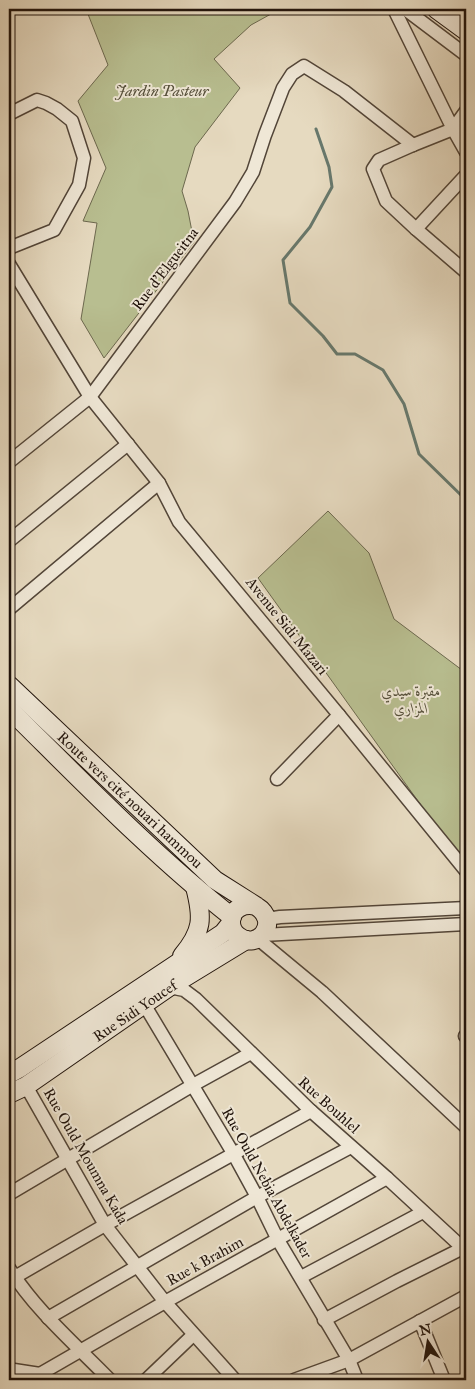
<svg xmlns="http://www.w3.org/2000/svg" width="475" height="1389" font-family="'IM FELL Great Primer',Amiri,serif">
<rect width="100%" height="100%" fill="#e6dac0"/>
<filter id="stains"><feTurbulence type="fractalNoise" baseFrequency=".004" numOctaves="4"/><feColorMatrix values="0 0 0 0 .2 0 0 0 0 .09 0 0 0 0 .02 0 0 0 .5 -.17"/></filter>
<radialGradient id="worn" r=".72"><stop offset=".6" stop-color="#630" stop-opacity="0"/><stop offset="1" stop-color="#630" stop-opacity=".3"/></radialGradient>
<g fill="#b8be90" stroke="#6c684e">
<polygon points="86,9 280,9 251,25 214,59 240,88 195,147 182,191 188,211 194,242 104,358 81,319 97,223 83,221 106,168 78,101 108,65"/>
<polygon points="328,511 369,553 394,619 466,673 466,868 258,578"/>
</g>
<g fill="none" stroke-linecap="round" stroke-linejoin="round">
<polyline stroke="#67786c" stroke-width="3" points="316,129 329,167 332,187 310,227 283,260 290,303 323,336 337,354 355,354 383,370 404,404 419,454 466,500"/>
<g stroke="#524538" stroke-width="15">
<g id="street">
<polyline points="394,9 453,129 466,152"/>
<polyline points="405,9 466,55"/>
<polyline points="9,114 37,100 46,103 57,109 72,121 84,158 79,185 54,230 9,248"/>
<polyline points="413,145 453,129 466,111"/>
<polyline points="416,229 466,175"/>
<polyline points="9,264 90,397 159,483 179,522 339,715 466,871"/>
<polyline points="9,462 90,397 235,202 253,172 265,135 283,88 292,74 304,66 344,91 413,145 379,160 373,169 386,201 416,229 466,272"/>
<polyline points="9,541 128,444"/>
<polyline points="9,609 159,483"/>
<polyline points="277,779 339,715"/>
<polyline points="267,919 280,917 466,908"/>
<polyline points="263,935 466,924"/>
<polyline points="258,939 322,992 466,1127"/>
<polyline points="169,987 184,990 196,999 311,1111 387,1178 466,1251"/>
<polyline points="144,1004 233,1153 257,1197 278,1240 349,1360 357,1380"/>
<polyline points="465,1036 466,1035"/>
<polyline points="26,1086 105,1225 165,1302 235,1380"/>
<polyline points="9,1194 193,1085 251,1053"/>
<path d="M9,1268c27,43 66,76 101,112"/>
<polyline points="15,1277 105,1225 311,1111"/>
<polyline points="301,1277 423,1212"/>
<polyline points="48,1318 257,1197 351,1147"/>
<polyline points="324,1320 397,1281 463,1248"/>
<polyline points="420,1321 444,1380"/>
<polyline points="9,1370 14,1370 40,1374 38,1380"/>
<polyline points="47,1380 40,1374 165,1302 387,1178"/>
<polyline points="146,1380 193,1335"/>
<polyline points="294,1380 349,1360 466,1296"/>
</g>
</g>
<g stroke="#20130b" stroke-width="20">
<g id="secondary">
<polyline points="436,9 466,31"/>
<path d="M9,685l206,195 41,26c26,16 1,46 -18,30 -4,-3 -7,-8 -7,-14 0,-14 14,-19 25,-16"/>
<path d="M9,709c72,71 143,145 223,208"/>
<path d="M182,956c21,-25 21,-38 13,-69"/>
<polyline points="9,1074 20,1068 223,933 231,923"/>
<polyline points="9,1094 26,1086 169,987 246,940"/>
</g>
</g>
<use href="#street" stroke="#efe7d6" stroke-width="12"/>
<use href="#secondary" stroke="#efe7d6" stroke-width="18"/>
</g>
<g text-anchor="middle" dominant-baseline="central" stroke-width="4" stroke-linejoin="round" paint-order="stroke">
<g font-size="15" font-style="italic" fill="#554f3a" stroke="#efe7d6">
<text x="162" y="91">Jardin Pasteur</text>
<text x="411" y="691">مقبرة سيدي<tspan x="411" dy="17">المزاري</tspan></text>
</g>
<g font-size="15" fill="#20130b" stroke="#efe7d6">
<text transform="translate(165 269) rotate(-53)">Rue d'Elgueitna</text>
<text transform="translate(287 626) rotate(51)">Avenue Sidi Mazari</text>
<text transform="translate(130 800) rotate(43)">Route vers cité nouari hammou</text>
<text transform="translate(135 1011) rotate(-34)">Rue Sidi Youcef</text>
<text transform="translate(329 1105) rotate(42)">Rue Bouhlel</text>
<text transform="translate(86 1156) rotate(60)">Rue Ould Moumna Kada</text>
<text transform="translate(267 1183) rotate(61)">Rue Ould Nebia Abdelkader</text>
<text transform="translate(205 1261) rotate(-29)">Rue k Brahim</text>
</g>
</g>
<rect width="475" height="1389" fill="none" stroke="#e6dac0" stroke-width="30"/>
<rect x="10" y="10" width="455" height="1369" fill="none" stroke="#20130b" stroke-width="2.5"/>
<rect x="15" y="15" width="445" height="1359" fill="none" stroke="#20130b"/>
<g transform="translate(428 1342) rotate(348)" stroke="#efe7d6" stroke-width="4" paint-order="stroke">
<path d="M0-4L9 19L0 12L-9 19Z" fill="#20130b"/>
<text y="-8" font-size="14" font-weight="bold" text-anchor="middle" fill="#20130b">N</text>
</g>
<rect width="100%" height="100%" filter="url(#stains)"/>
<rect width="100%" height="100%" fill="url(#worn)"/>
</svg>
